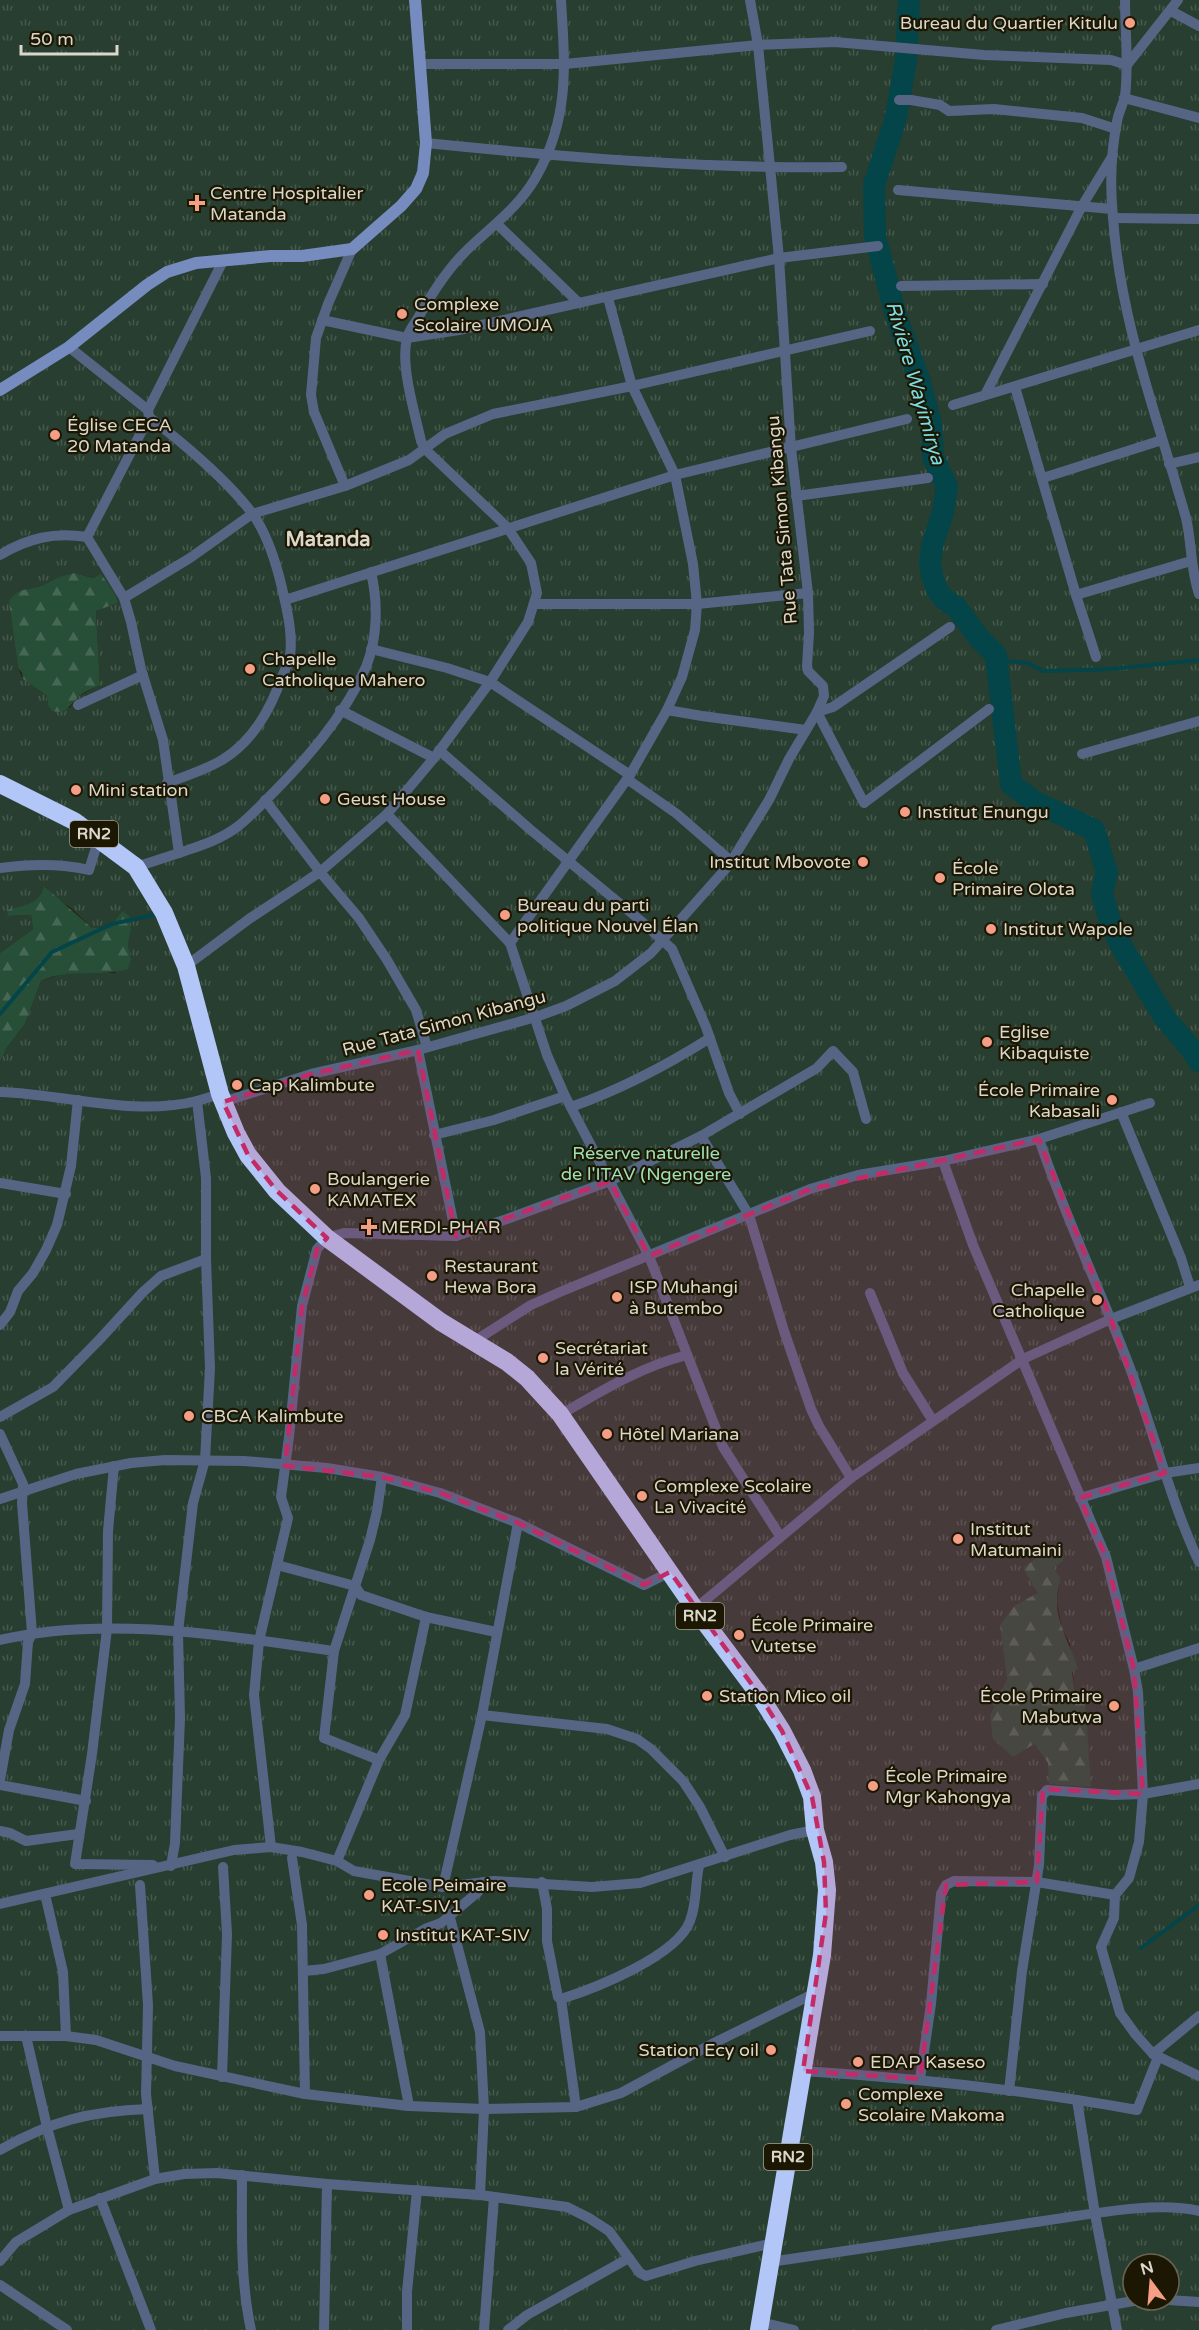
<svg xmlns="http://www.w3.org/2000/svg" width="1199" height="2330" font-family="'Varela Round',sans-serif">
<defs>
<pattern id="grass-tufts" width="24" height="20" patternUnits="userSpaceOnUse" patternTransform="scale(1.5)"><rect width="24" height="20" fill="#283e30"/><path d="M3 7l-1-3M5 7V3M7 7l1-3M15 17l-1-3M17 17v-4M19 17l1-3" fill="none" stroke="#47594d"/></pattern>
<pattern id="forest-firs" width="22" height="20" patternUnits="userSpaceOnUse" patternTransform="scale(1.5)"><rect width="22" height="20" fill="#274e37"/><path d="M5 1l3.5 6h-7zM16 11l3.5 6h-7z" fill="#466753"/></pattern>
</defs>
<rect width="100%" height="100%" fill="#25200b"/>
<path fill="url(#grass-tufts)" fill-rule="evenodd" d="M0,0h1199v2330h-1199v-1268l8,-16 17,-22 16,-43 27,-9 47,1 16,-14 -3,-14 3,-15 -9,-19 -13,17h-17l-21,-20 -19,-13 -6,-8 -8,12 -30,17 23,-1 2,14 -33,24zM74,573l21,5 23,25 -22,8 4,74 -23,12 -7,11 -22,-3 -1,-9 -24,-17 -5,-11 -9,-65 10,-12 22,-5 20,-10zM1058,1542v21l-5,5 6,18 -2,16 5,27 8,14 5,49 -27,71 -14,-19 -44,-29 17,-37 8,-73 24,-12zM1133,2264h36v36h-36z"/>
<g fill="url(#forest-firs)">
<path d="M74,573l20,5 7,-4 14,20 3,9 -22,8 4,74c-7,4 -18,7 -23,13 -9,9 -10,16 -25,13l-4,-6 -1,-9 -24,-17 -1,-6 -4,-5 -9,-65 1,-4 9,-8 22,-5 20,-10z"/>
<path d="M44,886l48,42h17l13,-17 7,5 2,14 -3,15 3,14 -3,10c-30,9 -57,-2 -87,12l-16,43 -17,22 -8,16v-109l33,-24 -2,-14 -23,1 -1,-6c15,-4 34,-6 37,-24z"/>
<path d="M1058,1542l5,11v8l-10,7 7,10c-1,7 -3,16 -3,23 -1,21 15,47 21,68l-6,3 3,20 10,7 6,88 -42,-3 -1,-21 -14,-19 -21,13 -20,-18 -3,-24 17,-37 -7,-53 15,-20 23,-12 -15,-25z"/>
</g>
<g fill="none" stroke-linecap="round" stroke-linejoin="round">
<g stroke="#04454a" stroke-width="4">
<polyline points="996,655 1006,661 1028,663 1043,671 1111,669 1199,660"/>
<polyline points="0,1014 52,952 112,924 158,914"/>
<polyline points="1141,1948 1199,1905"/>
</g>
<polyline stroke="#04454a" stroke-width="22" points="909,0 906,61 895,121 874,185 875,236 896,316 919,379 931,424 933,457 947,486 943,512 932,546 930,565 932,575 937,590 945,600 957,608 979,638 996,655 1011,784 1035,802 1094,830 1107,873 1102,893 1110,922 1122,947 1164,1017 1192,1050 1199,1061"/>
<g stroke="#576585" stroke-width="10">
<path d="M1125,0c0,32 4,64 0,96 -2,9 -7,17 -8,26 -6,30 -7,65 -4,95 7,104 45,202 73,301 6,25 4,50 13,76"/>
<polyline points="1171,11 1199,26"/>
<polyline points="420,64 565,64 758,45 835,42 984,55 1111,60 1127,65"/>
<polyline points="1127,65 1178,0"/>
<polyline points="1124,98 1199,118"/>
<polyline points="899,100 911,100 940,105 949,111 994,109 1082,118 1116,129"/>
<path d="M426,143c138,14 277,26 416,24"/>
<polyline points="898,190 1112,209"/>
<polyline points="1113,218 1199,219"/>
<polyline points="497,224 579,303"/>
<polyline points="901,286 1043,284"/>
<polyline points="608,298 632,386 675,475 693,564 697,604 695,630 682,677 667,710 630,775 510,943 547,1055 565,1096 649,1256 723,1447 780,1536"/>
<polyline points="322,320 407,338 459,330 779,258 878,246"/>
<polyline points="69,347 148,410"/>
<polyline points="1015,387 1076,595 1096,657"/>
<polyline points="985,395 1082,206 1113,155"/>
<polyline points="953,405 1199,330"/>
<path d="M149,417c33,25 78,63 103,96 16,22 24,49 30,75 5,22 11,45 8,68 -2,7 -5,14 -8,21 -12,33 -29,64 -60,83 -17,10 -36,16 -55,23"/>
<polyline points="1169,464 1199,457"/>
<polyline points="1043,478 1162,440"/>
<polyline points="345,486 314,412 311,395 316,338 328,304 352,249"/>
<polyline points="796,496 928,478"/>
<polyline points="87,537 149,417 148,410 223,261"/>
<path d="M0,555c28,-17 54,-23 87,-18l37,61 7,24 10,47 22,71 16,113 -43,14"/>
<polyline points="1076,595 1191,561"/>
<polyline points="124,598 190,558 252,514 345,486 409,460 445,434 493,414 632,386 870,331"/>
<polyline points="285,600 675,475 907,419"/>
<polyline points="534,604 697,604 808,593"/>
<polyline points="371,649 447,668 490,682 630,775"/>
<polyline points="78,705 143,675"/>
<polyline points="340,710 434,758"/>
<polyline points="667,710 702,716 806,730"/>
<polyline points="817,712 864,803 989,709"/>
<polyline points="817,712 833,707 950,627"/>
<polyline points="439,750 532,831 641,921 672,949 706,1027 729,1093 740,1114"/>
<polyline points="1082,754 1199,721"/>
<polyline points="627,779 677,814 731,861"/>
<polyline points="265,800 320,872 359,918 387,960 416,1010 427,1047"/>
<polyline points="387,814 510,943"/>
<path d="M179,853c20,-7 41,-13 58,-26 11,-8 21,-19 30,-28 38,-38 77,-82 99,-132 12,-30 12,-65 5,-95"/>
<path d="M0,868c30,-4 59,-5 89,2l10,-32"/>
<path d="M186,966l63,-47 71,-47 67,-58 47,-56 56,-76 38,-60 9,-29 -6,-30 -24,-36 -82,-78 -4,-8c-6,-28 -21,-75 -14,-103 1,-6 7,-14 11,-20 14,-25 29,-49 50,-69 25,-24 51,-42 68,-72 34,-59 29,-112 25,-177"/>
<polyline points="418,1050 456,1236"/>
<path d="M0,1092c66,2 132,25 197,9"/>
<polyline points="223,1102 311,1074 418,1050 536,1017 566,1006 615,981 651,953 729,865 769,800 789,759 817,712 824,696 823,686 808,671 807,666 809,633 808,593 791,448 779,258 758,45 750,0"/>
<path d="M571,1107c51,-18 93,-40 139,-69"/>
<polyline points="1121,1112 1181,1258 1190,1287"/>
<polyline points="434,1135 494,1120 565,1096"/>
<polyline points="701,1136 749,1215 784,1331 811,1409 819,1426 851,1478"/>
<path d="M1039,1139c26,78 62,152 91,229 24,64 40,132 69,194"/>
<polyline points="943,1161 973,1245 1106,1557 1134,1669 1138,1692 1143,1794 1139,1842 1129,1878 1115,1895 1114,1918 1101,1947 1120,2013 1136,2035 1153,2054 1199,2076"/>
<polyline points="0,1183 66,1194"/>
<polyline points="870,1293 903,1373 933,1421"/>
<polyline points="0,1325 10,1312 18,1291 33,1273 46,1250 57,1225 71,1166 78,1100"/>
<polyline points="473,1342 531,1305 560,1292 810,1189 858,1175 943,1161 1039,1139 1150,1103"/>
<path d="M560,1415c41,-24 80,-48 127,-60"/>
<polyline points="0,1417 53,1387 100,1339 143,1292 161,1276 206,1259"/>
<polyline points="0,1434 23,1484 22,1503 32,1633 28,1642 25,1684 9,1730 0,1780"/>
<polyline points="114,1466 108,1531 107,1629 92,1754 75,1864 153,1865"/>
<polyline points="1080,1498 1165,1473 1199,1468"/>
<polyline points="0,1499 76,1474 131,1463 165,1460 244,1461 327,1468 382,1477 440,1493 518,1523 644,1585 670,1572"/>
<polyline points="277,1565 355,1586 361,1595 426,1617 496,1632"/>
<polyline points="695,1609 851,1478 1023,1359 1111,1319 1199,1285"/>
<path d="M0,1640c106,-25 227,-4 334,11"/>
<polyline points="1134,1669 1199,1648"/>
<polyline points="482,1715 607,1729 637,1739 651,1749 683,1781 700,1807 725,1857"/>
<polyline points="379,1760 324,1738 334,1651 370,1540 377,1511 382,1477"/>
<polyline points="0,1785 86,1801"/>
<polyline points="0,1831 10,1833 26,1841 78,1834"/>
<polyline points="271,1847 254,1695 259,1641 288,1518 281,1497 289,1437 302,1306 317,1249 327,1238 344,1233 456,1236 507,1219 610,1181 701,1136 817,1068 833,1051 853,1072 866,1119"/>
<polyline points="292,1858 302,1925 305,2094"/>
<polyline points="337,1861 379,1760 405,1715 426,1617"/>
<polyline points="171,1866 175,1843 180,1718 178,1632 193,1503 205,1460 210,1368 206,1259 206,1178 197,1101 220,1094"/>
<polyline points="542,1882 547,1909 547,1941 558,1997 561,1999 576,2107"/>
<polyline points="140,1885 148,2005 146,2094 155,2179"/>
<polyline points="443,1887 482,1715 518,1523"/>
<polyline points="45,1894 63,1972 66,2036"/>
<polyline points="0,1904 234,1850 271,1847 302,1852 337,1861 354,1871 443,1887 494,1881 592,1887 640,1883 790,1835 815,1830"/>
<polyline points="449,1914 480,2032 484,2109 480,2195"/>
<polyline points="380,1954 409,2106"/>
<polyline points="303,1971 324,1969 380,1954 425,1929 441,1923 478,1892 483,1882"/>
<path d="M561,1999c35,-11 116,-43 129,-78 7,-18 5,-37 9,-55"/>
<polyline points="0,2036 66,2036 96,2040 175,2066 305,2094 409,2106 484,2109 576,2107 621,2093 712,2044 815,1993"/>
<polyline points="26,2036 47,2127 69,2210"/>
<polyline points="1153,2054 1199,2016"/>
<path d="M803,2071c112,7 223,19 334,39l21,-53"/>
<polyline points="222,2077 227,1934 223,1867"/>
<polyline points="920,2079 931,2004 941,1894 946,1885 954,1881 1037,1882 1115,1895"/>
<polyline points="1009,2091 1022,1971 1039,1865 1042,1796 1047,1790 1113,1795 1143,1794 1199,1784"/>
<polyline points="1077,2100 1095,2214 1117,2330"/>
<path d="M0,2150c51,-29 90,-39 148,-41"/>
<path d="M242,2175c0,52 -2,104 9,155"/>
<polyline points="100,2198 151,2330"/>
<polyline points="0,2261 16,2242 69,2210 155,2179 184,2174 217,2173 327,2184 480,2195 567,2207 589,2218 609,2231 640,2273 646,2276 695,2261 773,2243"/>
<path d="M770,2262c89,-13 177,-26 266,-40 46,-6 119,-22 163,-11"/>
<polyline points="0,2285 67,2330"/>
<polyline points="1169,2300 1199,2302"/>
<polyline points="760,2322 794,2330"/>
<polyline points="324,2330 327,2184"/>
<polyline points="407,2330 407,2292 417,2190"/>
<polyline points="484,2330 494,2197"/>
<polyline points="508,2330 527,2315 629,2258"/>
<polyline points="996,2330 1066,2313 1139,2300"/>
</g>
<polyline stroke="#768cbf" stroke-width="12" points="0,390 69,347 147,285 167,272 196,263 271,256 302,256 352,249 401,206 416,189 423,173 426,143 415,0"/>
<polyline stroke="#b2c7f7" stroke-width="18" points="0,784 74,821 136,867 164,913 186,966 220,1094 236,1133 248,1155 277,1191 327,1238 441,1322 507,1362 527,1378 560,1414 695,1609 758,1693 782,1731 802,1770 812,1797 815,1830 824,1862 827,1890 822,1955 759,2330"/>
</g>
<path fill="#c42b66" fill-opacity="0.2" stroke="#c42b66" stroke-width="4.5" stroke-dasharray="12 8" stroke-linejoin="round" d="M418,1050l38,186 154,-55 39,75 161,-67 229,-50 72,180 54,154 -85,25 26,59 28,112 9,125 -100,-5 -6,93 -91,3 -26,194 -117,-8 23,-158 -2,-51 -12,-65 -30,-66 -24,-38 -88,-121 -26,13 -126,-62 -78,-30 -58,-16 -97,-11 17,-160 15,-57 10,-11 -50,-47 -29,-36 -25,-53 88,-28z"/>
<g fill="#f49e86" stroke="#1c1703" stroke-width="2">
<circle cx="1130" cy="23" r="6"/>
<path d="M194 194h6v6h6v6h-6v6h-6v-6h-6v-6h6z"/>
<circle cx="402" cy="314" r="6"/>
<circle cx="55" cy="435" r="6"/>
<circle cx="250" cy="669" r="6"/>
<circle cx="76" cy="790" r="6"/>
<circle cx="325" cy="799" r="6"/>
<circle cx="905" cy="812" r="6"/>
<circle cx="863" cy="862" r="6"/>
<circle cx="940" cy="878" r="6"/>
<circle cx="505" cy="915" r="6"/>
<circle cx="991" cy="929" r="6"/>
<circle cx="987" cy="1042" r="6"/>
<circle cx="237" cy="1085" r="6"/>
<circle cx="1112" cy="1100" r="6"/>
<circle cx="315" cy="1189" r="6"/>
<path d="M366 1218h6v6h6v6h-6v6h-6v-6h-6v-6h6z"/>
<circle cx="432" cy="1276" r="6"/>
<circle cx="617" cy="1297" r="6"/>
<circle cx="1097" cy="1300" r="6"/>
<circle cx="543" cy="1358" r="6"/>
<circle cx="189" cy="1416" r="6"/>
<circle cx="607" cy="1434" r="6"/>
<circle cx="642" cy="1496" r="6"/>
<circle cx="958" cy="1539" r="6"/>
<circle cx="739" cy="1635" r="6"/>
<circle cx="707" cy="1696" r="6"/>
<circle cx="1114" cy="1706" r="6"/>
<circle cx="873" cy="1786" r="6"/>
<circle cx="369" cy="1895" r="6"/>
<circle cx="383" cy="1935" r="6"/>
<circle cx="771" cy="2050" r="6"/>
<circle cx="858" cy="2062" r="6"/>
<circle cx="846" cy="2104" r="6"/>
</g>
<g text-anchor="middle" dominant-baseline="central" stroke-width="4.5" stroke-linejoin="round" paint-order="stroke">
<g fill="#1c1703" stroke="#a29e8f" stroke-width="1.5">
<rect x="70" y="821" width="48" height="26" rx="4.5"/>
<rect x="676" y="1603" width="48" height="26" rx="4.5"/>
<rect x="764" y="2144" width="48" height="26" rx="4.5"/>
</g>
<g font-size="16" font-weight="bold" fill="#dbd8cb">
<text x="94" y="834">RN2</text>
<text x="700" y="1616">RN2</text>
<text x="788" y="2157">RN2</text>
</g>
<g font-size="18" fill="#dbd8cb" stroke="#1c1703" text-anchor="start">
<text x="1118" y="23" text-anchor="end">Bureau du Quartier Kitulu</text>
<text x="210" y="193">Centre Hospitalier<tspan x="210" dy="21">Matanda</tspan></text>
<text x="414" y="304">Complexe<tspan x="414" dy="21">Scolaire UMOJA</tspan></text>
<text x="67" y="425">Église CECA<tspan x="67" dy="21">20 Matanda</tspan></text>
<text x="262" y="659">Chapelle<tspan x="262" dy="21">Catholique Mahero</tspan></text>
<text x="88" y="790">Mini station</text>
<text x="337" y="799">Geust House</text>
<text x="917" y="812">Institut Enungu</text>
<text x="851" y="862" text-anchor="end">Institut Mbovote</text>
<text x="952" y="868">École<tspan x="952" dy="21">Primaire Olota</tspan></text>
<text x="517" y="905">Bureau du parti<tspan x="517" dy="21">politique Nouvel Élan</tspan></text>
<text x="1003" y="929">Institut Wapole</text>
<text x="999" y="1032">Eglise<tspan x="999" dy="21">Kibaquiste</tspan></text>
<text x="249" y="1085">Cap Kalimbute</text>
<text x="1100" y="1090" text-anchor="end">École Primaire<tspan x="1100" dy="21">Kabasali</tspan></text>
<text x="327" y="1179">Boulangerie<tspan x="327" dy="21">KAMATEX</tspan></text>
<text x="381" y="1227">MERDI-PHAR</text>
<text x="444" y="1266">Restaurant<tspan x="444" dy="21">Hewa Bora</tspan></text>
<text x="629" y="1287">ISP Muhangi<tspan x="629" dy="21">à Butembo</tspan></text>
<text x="1085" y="1290" text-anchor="end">Chapelle<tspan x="1085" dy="21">Catholique</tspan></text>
<text x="555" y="1348">Secrétariat<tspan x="555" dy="21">la Vérité</tspan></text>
<text x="201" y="1416">CBCA Kalimbute</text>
<text x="619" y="1434">Hôtel Mariana</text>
<text x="654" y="1486">Complexe Scolaire<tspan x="654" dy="21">La Vivacité</tspan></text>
<text x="970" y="1529">Institut<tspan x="970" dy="21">Matumaini</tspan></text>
<text x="751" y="1625">École Primaire<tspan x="751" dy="21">Vutetse</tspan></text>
<text x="719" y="1696">Station Mico oil</text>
<text x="1102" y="1696" text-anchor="end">École Primaire<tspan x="1102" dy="21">Mabutwa</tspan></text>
<text x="885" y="1776">École Primaire<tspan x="885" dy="21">Mgr Kahongya</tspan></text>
<text x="381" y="1885">Ecole Peimaire<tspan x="381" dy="21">KAT-SIV1</tspan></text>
<text x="395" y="1935">Institut KAT-SIV</text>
<text x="759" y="2050" text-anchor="end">Station Ecy oil</text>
<text x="870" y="2062">EDAP Kaseso</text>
<text x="858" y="2094">Complexe<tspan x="858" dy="21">Scolaire Makoma</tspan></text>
</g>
<g font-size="18" fill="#dbd8cb" stroke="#1c1703">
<text transform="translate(782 520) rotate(-95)">Rue Tata Simon Kibangu</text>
<text transform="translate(444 1023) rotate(-15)">Rue Tata Simon Kibangu</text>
</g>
<g font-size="18" fill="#9de0b7" stroke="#1c1703">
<text x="646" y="1153">Réserve naturelle<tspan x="646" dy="21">de l'ITAV (Ngengere</tspan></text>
</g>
<g font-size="20" font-style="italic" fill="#7edbe3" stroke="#1c1703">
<text transform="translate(915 383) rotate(74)">Rivière Wayimirya</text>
</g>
<g font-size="20" font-weight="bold" fill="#dbd8cb" stroke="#1c1703">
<text x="328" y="540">Matanda</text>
</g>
</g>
<g transform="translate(1151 2282) rotate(344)"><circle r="28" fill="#1c1703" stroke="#686453" stroke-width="1.5"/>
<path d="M0-4.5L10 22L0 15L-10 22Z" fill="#f49e86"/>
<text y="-9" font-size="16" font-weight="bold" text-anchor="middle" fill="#dbd8cb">N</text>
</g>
<path d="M21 45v9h96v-9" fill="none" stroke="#dbd8cb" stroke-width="3"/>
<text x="30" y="45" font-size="18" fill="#dbd8cb" stroke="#1c1703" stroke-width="4.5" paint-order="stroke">50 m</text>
</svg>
